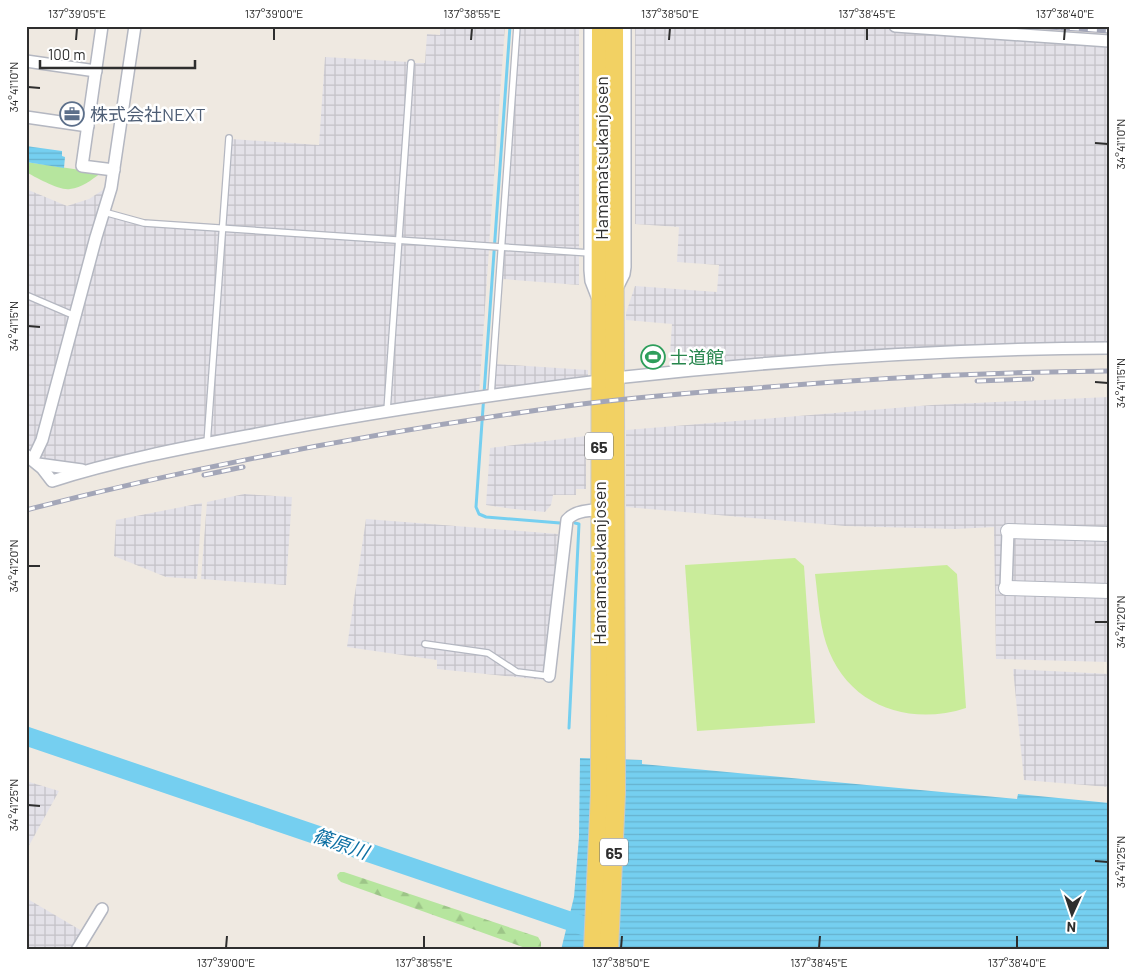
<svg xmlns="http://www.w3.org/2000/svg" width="1135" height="976" font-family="Barlow,'Noto Sans JP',sans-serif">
<defs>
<pattern id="industrial-grid" width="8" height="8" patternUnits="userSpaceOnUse" patternTransform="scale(1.25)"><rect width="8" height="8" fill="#e3e1e8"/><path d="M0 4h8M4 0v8" fill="none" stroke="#c3c1c7"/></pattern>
<pattern id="forest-firs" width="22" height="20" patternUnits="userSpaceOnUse" patternTransform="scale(1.25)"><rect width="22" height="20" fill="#b6e59e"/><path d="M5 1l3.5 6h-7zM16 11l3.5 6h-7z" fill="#9dc588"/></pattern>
<pattern id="water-rules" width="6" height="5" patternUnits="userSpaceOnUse" patternTransform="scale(1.25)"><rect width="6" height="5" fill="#75cff0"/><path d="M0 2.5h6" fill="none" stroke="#66b2ce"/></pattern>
</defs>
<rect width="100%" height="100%" fill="#efe9e1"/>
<g fill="url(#industrial-grid)">
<polygon points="440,26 505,26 489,245 403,239 401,236 413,63 425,63 427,34 440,35"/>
<polygon points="519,26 579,26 579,251 504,246"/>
<polygon points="635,26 863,26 1109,44 1108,345 669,369 672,324 626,320 626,313 635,286 717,292 719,265 677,262 679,227 635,224"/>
<polygon points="325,57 409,62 397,236 394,238 227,226 225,224 231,139 319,145"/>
<polygon points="109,186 33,453 26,451 26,189 67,206 89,199"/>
<polygon points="106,215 135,224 217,230 219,233 205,441 87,467 40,459"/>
<polygon points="227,231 394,243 396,245 385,408 210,440 224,233"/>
<polygon points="403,243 489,249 479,394 389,407 401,245"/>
<polygon points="504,251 579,256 579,285 502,279"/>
<polygon points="496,364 588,370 588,379 494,392"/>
<polygon points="1109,397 1109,662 996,659 994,527 955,529 845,526 626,507 626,430 932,405"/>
<polygon points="586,436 586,489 576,489 576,495 553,495 551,505 545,512 514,509 486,505 490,448"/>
<polygon points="244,494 292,497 286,585 201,579 207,502"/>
<polygon points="202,503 197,579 166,577 114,556 116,520"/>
<polygon points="366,519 558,534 543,680 437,669 437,660 347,647"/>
<polygon points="1013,669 1109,674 1109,787 1024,780"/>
<polygon points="26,781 59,791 26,851"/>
<polygon points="26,898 82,931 71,950 26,950"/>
</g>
<polygon fill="url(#forest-firs)" points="340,872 344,872 538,937 541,942 541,947 538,950 531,950 341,882 338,879 337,875"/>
<path fill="#b6e59e" d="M26,162l75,11c-10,7 -19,15 -31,16 -10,2 -35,-12 -44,-17z"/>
<g fill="#c9ec9a">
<polygon points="795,558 804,566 815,723 697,731 685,565"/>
<path d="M947,565l10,9 9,134c-58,19 -120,-3 -140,-65 -7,-22 -8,-46 -11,-69z"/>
</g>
<g fill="url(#water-rules)">
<polygon points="26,146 62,151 62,156 65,157 64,168 26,162"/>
<polygon points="580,758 642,760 642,764 1017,799 1018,794 1109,803 1109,950 561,950 574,897 579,837"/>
</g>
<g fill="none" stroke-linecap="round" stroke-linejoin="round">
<g stroke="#75cff0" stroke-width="3">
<polyline points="510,26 476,507 479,514 486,517 560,523"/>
<polyline points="569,728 579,524 575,523"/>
</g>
<polyline stroke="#75cff0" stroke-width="19" points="26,736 593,929"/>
<g stroke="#b4b7c1" stroke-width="8">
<g id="service">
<polyline points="104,212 144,223 590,253"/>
<polyline points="26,295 75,316"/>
<polyline points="491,395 517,26"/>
<polyline points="387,411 411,63"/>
<polyline points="207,444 229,138"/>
<polyline points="425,644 488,653 517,672 549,676"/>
</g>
</g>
<g stroke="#b4b7c1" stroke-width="14">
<g id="minor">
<polyline points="102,26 82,166 114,170"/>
<polyline points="590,26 590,270 591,281 598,299"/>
<polyline points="895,26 1109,41"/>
<polyline points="26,61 96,71"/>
<polyline points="26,117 88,126"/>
<polyline points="617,288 624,274 625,267 625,26"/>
<path d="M615,378c164,-18 329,-29 494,-30"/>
<path d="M26,455l16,13 10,13c63,-20 130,-33 195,-45 117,-23 234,-40 352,-55"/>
<polyline points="33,459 42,440 96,237 111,188 135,26"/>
<polyline points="38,464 82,470"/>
<polyline points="1006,588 1008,531"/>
<path d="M549,676l18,-156c7,-9 21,-10 32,-10"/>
<polyline points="77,950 102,909"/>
</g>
</g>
<g stroke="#b4b7c1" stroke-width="16">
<g id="tertiary">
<polyline points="1008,531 1109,534"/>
<polyline points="1006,588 1109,591"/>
</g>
</g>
<g stroke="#c9c9c9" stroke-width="20">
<g id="primary">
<polyline points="593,950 600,793 601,26"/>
<polyline points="609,950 616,793 614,26"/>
</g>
</g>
<use href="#service" stroke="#fff" stroke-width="5.5"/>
<use href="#minor" stroke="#fff" stroke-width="11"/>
<use href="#tertiary" stroke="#fff" stroke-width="14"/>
<use href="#primary" stroke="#f2d163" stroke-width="18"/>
<g stroke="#a3a6b8" stroke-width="5">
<g id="rail">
<polyline points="1034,26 1109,31"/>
<polyline points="977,381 1032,379"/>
<polyline points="204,475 243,467"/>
<path d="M26,510c183,-47 369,-81 556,-106 58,-7 117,-12 175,-16 118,-10 234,-16 352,-17"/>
</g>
</g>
<use href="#rail" stroke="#fff" stroke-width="3" stroke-dasharray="9" stroke-linecap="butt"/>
</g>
<path fill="none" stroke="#2e2e2e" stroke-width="2" d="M76,40l1,-12M274,40v-12M471,40l1,-12M669,40l1,-12M867,40v-12M1064,40l1,-12M28,87l12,1M1095,143l13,1M28,326l12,1M1095,382l13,1M28,566h12M1095,622h13M28,805l12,1M1095,861l13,1M226,948l1,-12M424,948v-12M621,948l1,-12M819,948l1,-12M1017,948v-12"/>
<defs>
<g id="office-ring" transform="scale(1.25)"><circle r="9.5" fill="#fff" stroke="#5c6f8a" stroke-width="1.5"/><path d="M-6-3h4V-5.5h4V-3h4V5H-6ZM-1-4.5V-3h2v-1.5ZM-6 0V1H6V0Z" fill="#5c6f8a"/></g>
<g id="stadium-ring" transform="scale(1.25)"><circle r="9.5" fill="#fff" stroke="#2e9e5b" stroke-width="1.5"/><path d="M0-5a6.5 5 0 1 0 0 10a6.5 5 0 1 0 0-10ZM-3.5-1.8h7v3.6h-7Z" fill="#2e9e5b"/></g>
</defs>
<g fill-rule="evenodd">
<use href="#office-ring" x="72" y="114"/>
<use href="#stadium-ring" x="653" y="357"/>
</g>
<g text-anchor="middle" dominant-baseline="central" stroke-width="5" stroke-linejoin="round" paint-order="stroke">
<g fill="#fff" stroke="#6d6d6d" stroke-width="1">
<rect x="585" y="432.5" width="28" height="27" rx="4"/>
<rect x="600" y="838.5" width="28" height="27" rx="4"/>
</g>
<g font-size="16" font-weight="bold" fill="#2e2e2e">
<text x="599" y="446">65</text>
<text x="614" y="852">65</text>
</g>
<g font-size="18" fill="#4e5e75" stroke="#fff" text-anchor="start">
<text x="90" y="114">株式会社NEXT</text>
</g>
<g font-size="18" fill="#2e2e2e" stroke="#fff">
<text transform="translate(601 158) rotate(-90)">Hamamatsukanjosen</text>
<text transform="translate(599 563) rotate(-90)">Hamamatsukanjosen</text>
</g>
<g font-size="18" fill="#27864d" stroke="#fff" text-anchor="start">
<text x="670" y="357">士道館</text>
</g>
<g font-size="19" font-style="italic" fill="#0d6fa3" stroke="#fff">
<text transform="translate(341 843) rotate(19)">篠原川</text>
</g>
</g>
<rect width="1135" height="976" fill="none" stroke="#ffffff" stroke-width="55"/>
<g transform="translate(1072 914) rotate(183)" stroke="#ffffff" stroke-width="4" paint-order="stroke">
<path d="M0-4L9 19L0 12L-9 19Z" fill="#2e2e2e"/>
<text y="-8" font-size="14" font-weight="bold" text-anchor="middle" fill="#2e2e2e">N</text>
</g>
<path d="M40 60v8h155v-8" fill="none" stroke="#2e2e2e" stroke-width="2.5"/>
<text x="48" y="60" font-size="15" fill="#2e2e2e" stroke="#ffffff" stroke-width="4" paint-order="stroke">100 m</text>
<rect x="28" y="28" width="1080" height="920" fill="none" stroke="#2e2e2e" stroke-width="2"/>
<g font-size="12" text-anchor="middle" fill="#2e2e2e">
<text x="77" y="18">137°39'05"E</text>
<text x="274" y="18">137°39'00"E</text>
<text x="472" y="18">137°38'55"E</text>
<text x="670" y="18">137°38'50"E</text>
<text x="867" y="18">137°38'45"E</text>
<text x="1065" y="18">137°38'40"E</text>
<text transform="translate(14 87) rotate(-90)" y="4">34°41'10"N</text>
<text transform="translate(1121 144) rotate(-90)" y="4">34°41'10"N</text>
<text transform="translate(14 326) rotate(-90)" y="4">34°41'15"N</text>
<text transform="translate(1121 383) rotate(-90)" y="4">34°41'15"N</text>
<text transform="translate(14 566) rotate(-90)" y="4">34°41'20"N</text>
<text transform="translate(1121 622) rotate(-90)" y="4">34°41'20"N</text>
<text transform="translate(14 805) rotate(-90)" y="4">34°41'25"N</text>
<text transform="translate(1121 862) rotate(-90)" y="4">34°41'25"N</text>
<text x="226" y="967">137°39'00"E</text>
<text x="424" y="967">137°38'55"E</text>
<text x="621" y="967">137°38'50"E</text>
<text x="819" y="967">137°38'45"E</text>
<text x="1017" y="967">137°38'40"E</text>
</g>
</svg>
